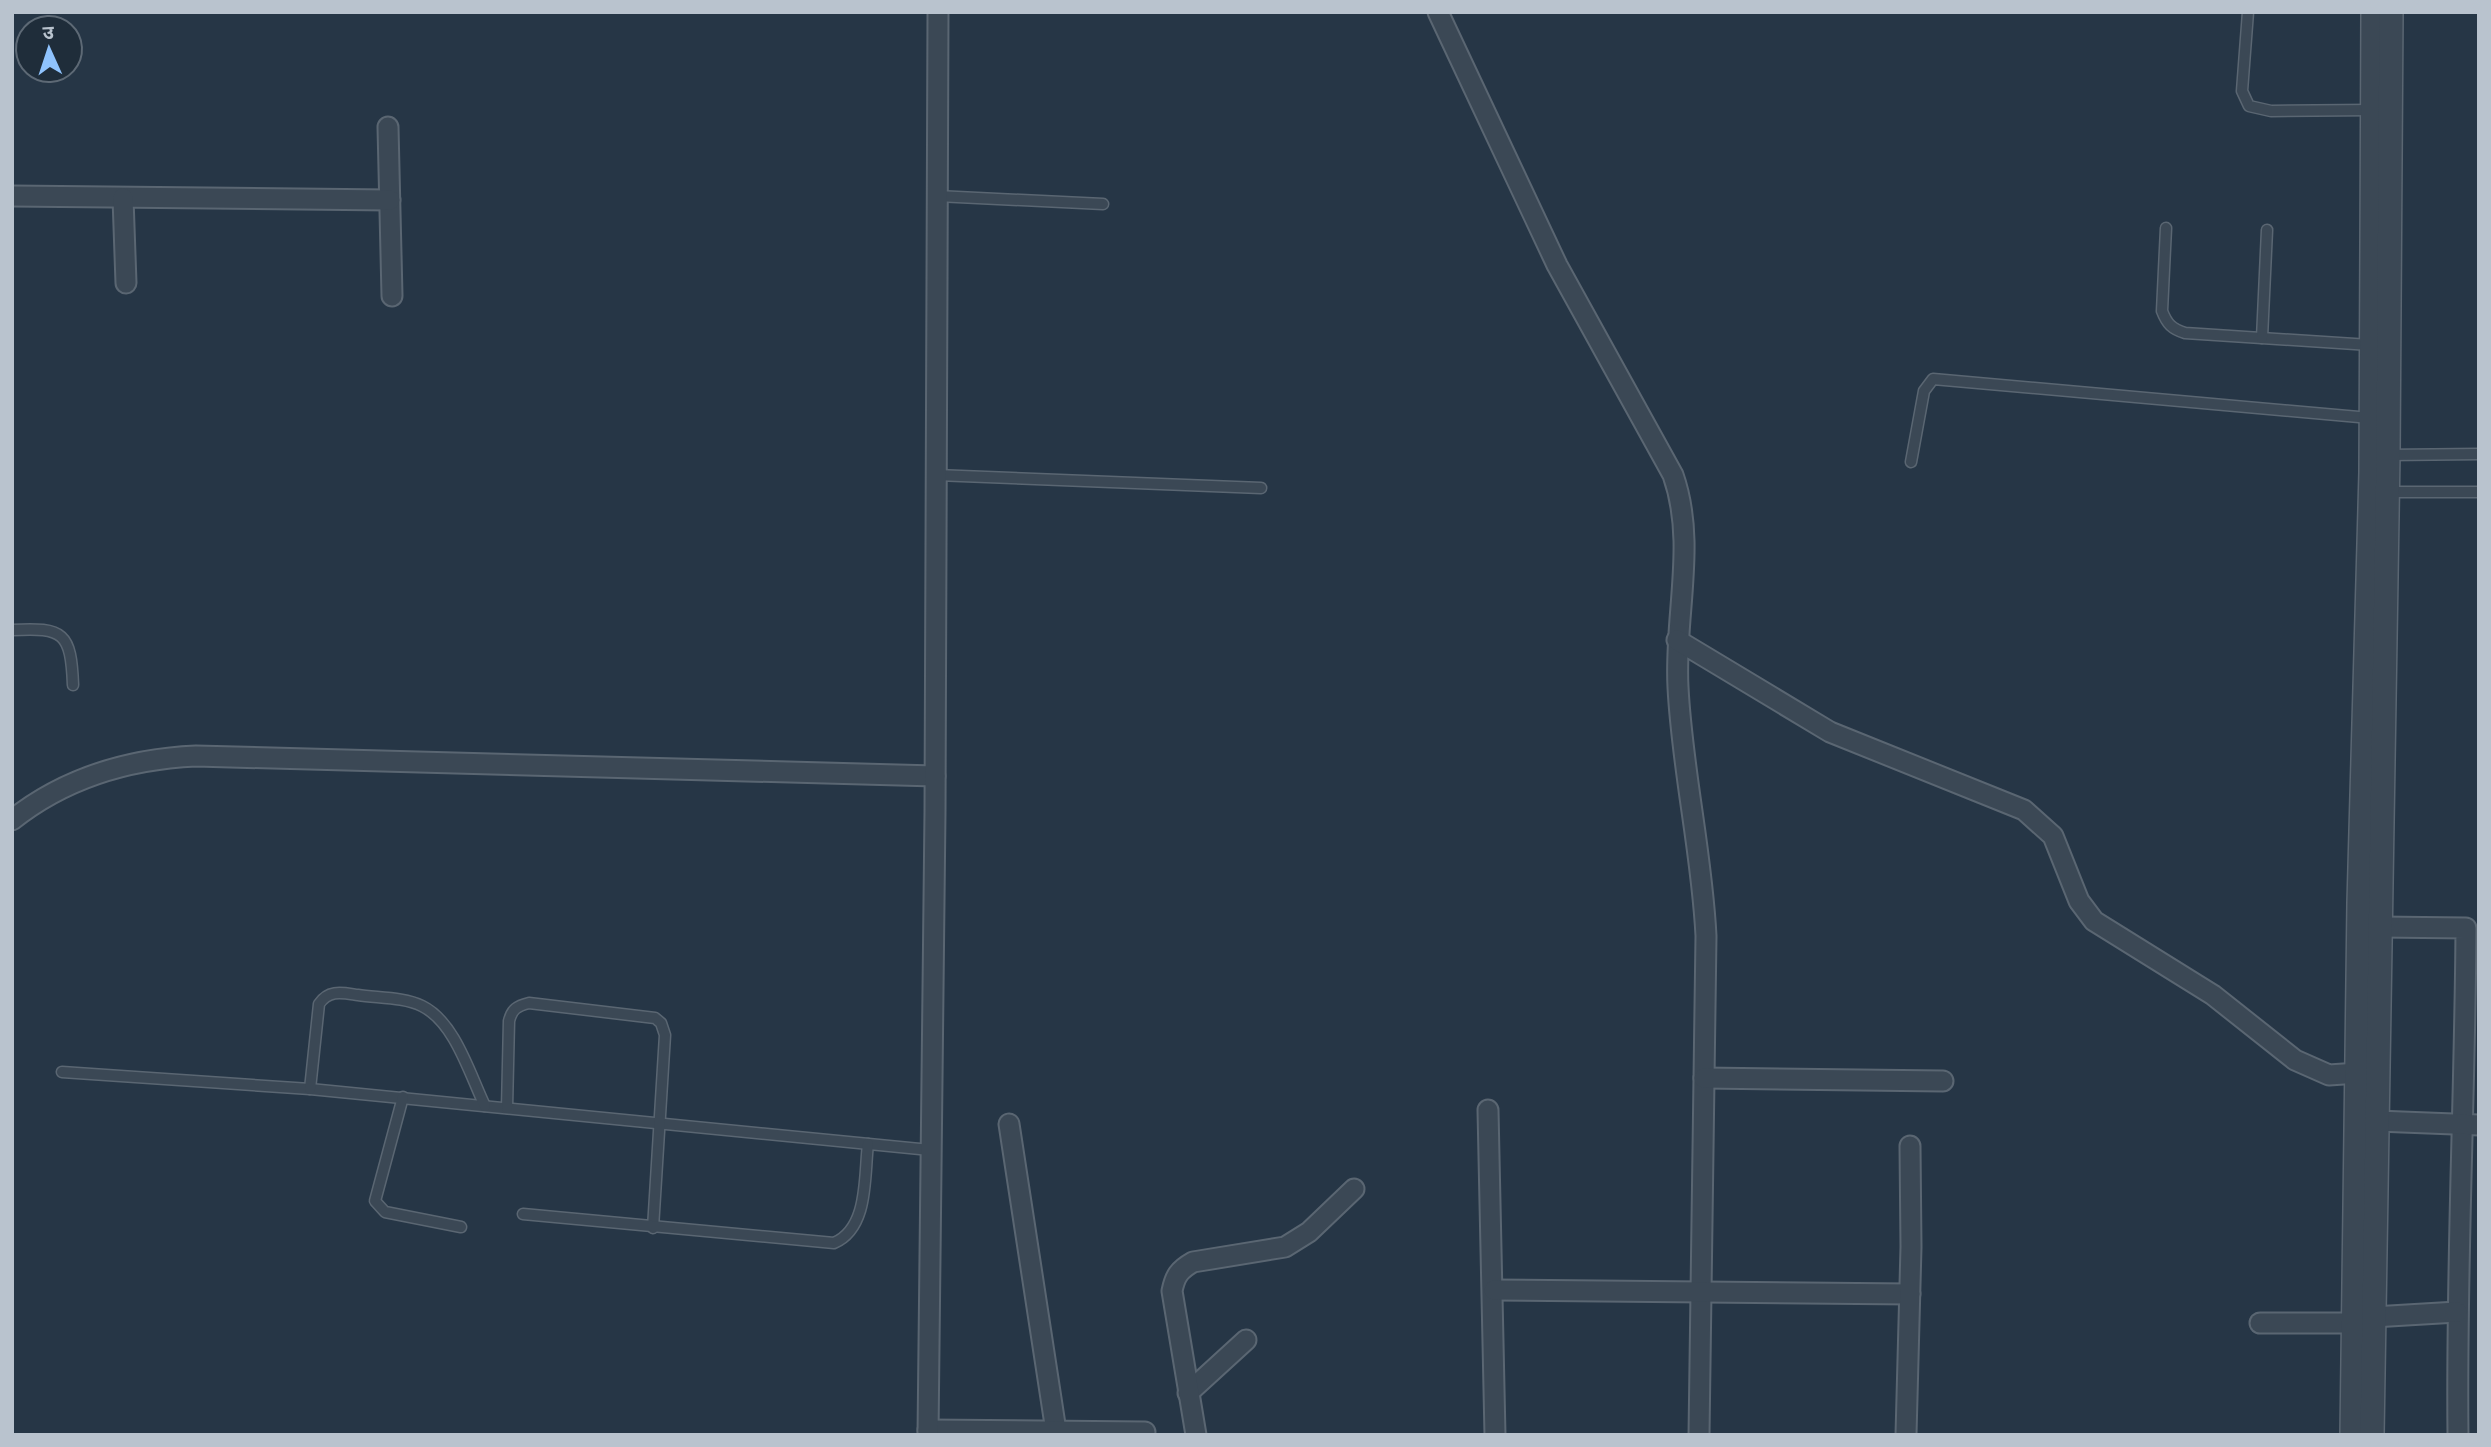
<svg xmlns="http://www.w3.org/2000/svg" width="2491" height="1447" font-family="Inter,'Noto Sans Devanagari',sans-serif">
<rect width="100%" height="100%" fill="#263646"/>
<g fill="none" stroke-linecap="round" stroke-linejoin="round">
<g stroke="#5a6672" stroke-width="13">
<g id="service">
<polyline points="2248,12 2242,91 2249,106 2271,111 2372,110"/>
<polyline points="937,196 1103,204"/>
<path d="M2166,228l-4,83c5,13 10,18 23,22l185,12"/>
<polyline points="2262,338 2267,230"/>
<polyline points="2388,455 2479,454"/>
<polyline points="1911,462 1924,391 1933,379 2370,418"/>
<polyline points="936,475 1261,488"/>
<polyline points="2386,492 2479,492"/>
<path d="M12,630c52,-3 59,3 61,55"/>
<polyline points="62,1072 310,1089 930,1150"/>
<path d="M310,1089l9,-85c10,-15 24,-11 39,-9 20,3 46,2 64,11 33,16 48,69 63,100"/>
<polyline points="403,1097 375,1201 385,1212 461,1227"/>
<path d="M507,1108l2,-87c3,-12 8,-15 20,-18l126,15 6,5 4,12 -12,193"/>
<path d="M523,1214l311,29c35,-15 30,-67 34,-99"/>
</g>
</g>
<g stroke="#5a6672" stroke-width="23">
<g id="minor">
<path d="M1438,12l119,253 116,210c24,68 1,141 5,212 4,83 24,165 28,249l-7,499"/>
<polyline points="388,127 392,296"/>
<polyline points="12,196 390,200"/>
<polyline points="123,198 126,283"/>
<polyline points="1677,640 1830,732 2024,810 2053,836 2079,901 2094,921 2213,995 2295,1060 2329,1075 2358,1073"/>
<path d="M12,820c53,-42 118,-61 184,-64l739,20"/>
<path d="M2381,927l85,1c-1,169 -10,338 -8,507"/>
<polyline points="1704,1078 1943,1081"/>
<polyline points="1488,1110 1495,1435"/>
<polyline points="2377,1121 2479,1125"/>
<polyline points="1009,1124 1056,1431"/>
<polyline points="1494,1290 1910,1294"/>
<polyline points="2373,1317 2457,1312"/>
<polyline points="2260,1323 2353,1323"/>
<polyline points="1188,1393 1246,1340"/>
<polyline points="928,1430 1145,1432"/>
<polyline points="928,1435 935,812 938,12"/>
<path d="M1196,1435l-24,-144c3,-15 7,-21 21,-29l92,-15 24,-15 45,-43"/>
<polyline points="1906,1435 1911,1247 1910,1146"/>
</g>
</g>
<g stroke="#5a6672" stroke-width="26">
<g id="tertiary">
<polyline points="2352,1435 2359,903 2371,472 2373,12"/>
<polyline points="2372,1435 2388,455 2391,12"/>
</g>
</g>
<use href="#service" stroke="#3b4855" stroke-width="10"/>
<use href="#minor" stroke="#3b4855" stroke-width="19"/>
<use href="#tertiary" stroke="#3b4855" stroke-width="23"/>
</g>
<rect width="2491" height="1447" fill="none" stroke="#b9c3ce" stroke-width="28"/>
<g transform="translate(49 49) rotate(357)"><circle r="33" fill="#1f2d3a" stroke="#5d6975" stroke-width="2"/>
<path d="M0-5L12 26L0 18L-12 26Z" fill="#8fc3fd"/>
<text y="-10" font-size="19" font-weight="bold" text-anchor="middle" fill="#b9c3ce">उ</text>
</g>
</svg>
